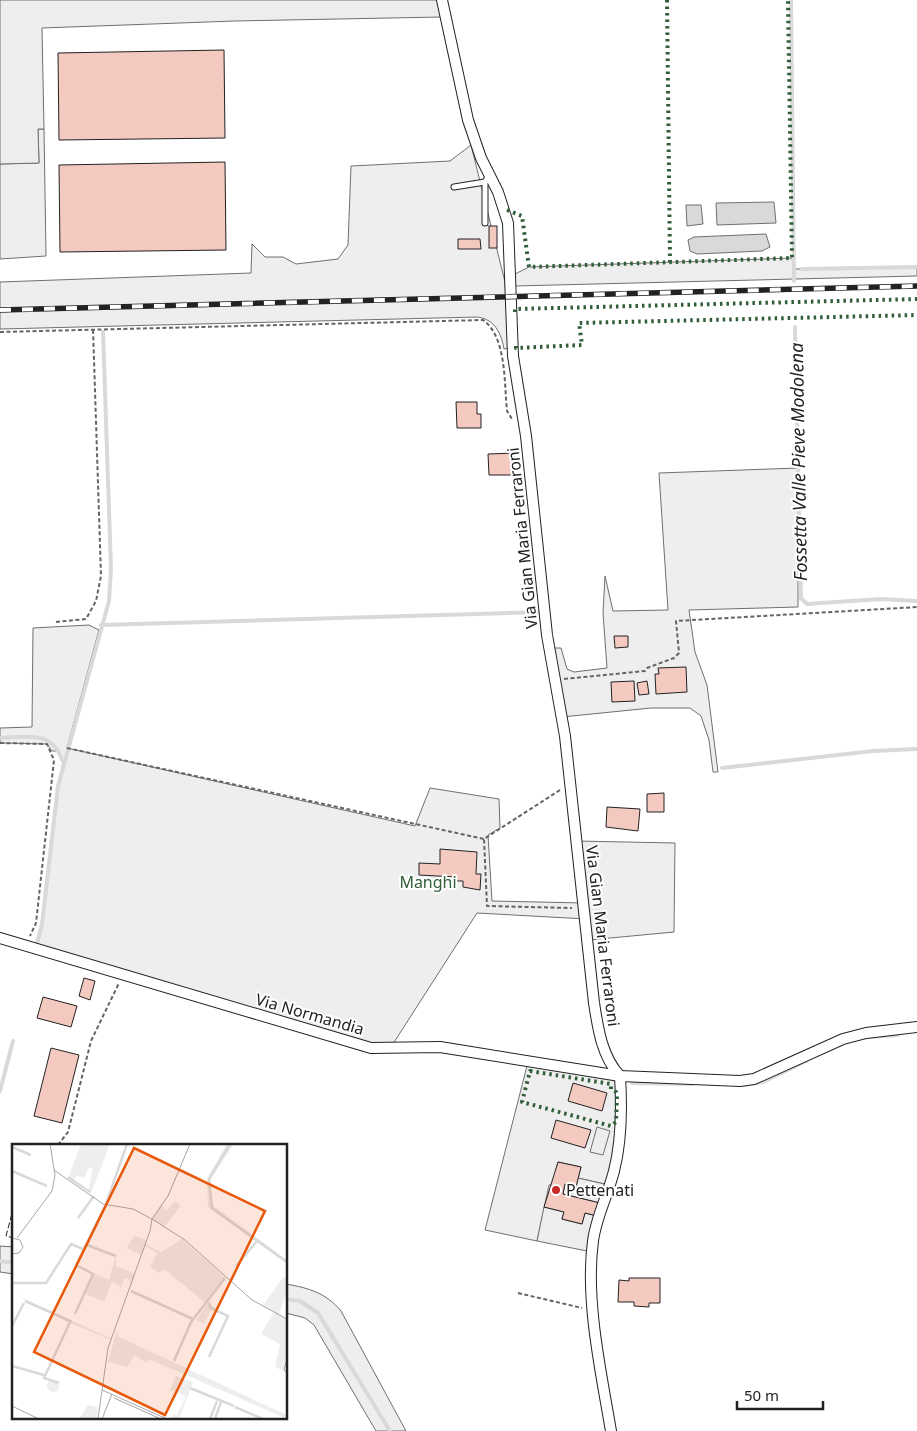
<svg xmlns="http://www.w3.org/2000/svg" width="917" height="1431" font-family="'Noto Sans',sans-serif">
<rect width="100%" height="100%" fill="#fff"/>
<g fill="#eee" stroke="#6f6f6f">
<polygon points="38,129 44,129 46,256 0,259 0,164 39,163"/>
<path d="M471,145l34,137 4,66 -5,1c-3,-17 -10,-30 -27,-32l-477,12v-47l251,-9 1,-29 13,13h18l13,7 42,-5 10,-14 3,-79 99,-5z"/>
<polygon points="792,258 794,269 917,267 917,276 514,286 513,275 529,267"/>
<polygon points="798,468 798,607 689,610 695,652 707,685 718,772 713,772 709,740 701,716 690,708 651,708 562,717 549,648 561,648 567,669 574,672 607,668 603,613 605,576 613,611 668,610 659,473"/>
<polygon points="89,625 99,630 67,748 415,826 430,788 499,799 500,828 488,835 492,901 584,903 576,841 675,843 674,932 589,940 586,919 477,913 391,1047 371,1048 36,947 42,924 58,786 63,762 59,751 52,751 47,744 0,743 0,728 32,727 33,628"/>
<polygon points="528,1062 620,1076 621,1110 609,1185 578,1178 581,1167 558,1162 552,1185 549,1185 537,1241 485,1230"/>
<polygon points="0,1246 14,1247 14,1274 0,1272"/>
<path d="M286,1284c23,4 40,9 55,27l65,120h-30l-62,-106 -9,-7 -19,-5z"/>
</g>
<g fill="#ededed" stroke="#6f6f6f">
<polygon points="0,0 438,0 442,17 235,21 42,28 44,129 38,129 39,163 0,164"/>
<polygon points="597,1127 610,1131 603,1155 590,1152"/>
<polygon points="578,1178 609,1185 592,1252 537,1241 544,1207 564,1212 562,1219 582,1224 585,1213 597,1216 600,1203 563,1194 565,1184 576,1187"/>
</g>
<g fill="#d9d9d9" stroke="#6f6f6f">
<polygon points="774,202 776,223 717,225 716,203"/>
<polygon points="686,205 701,205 703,224 687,226"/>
<polygon points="766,234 770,247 762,251 697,254 690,251 688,240 694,237"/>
</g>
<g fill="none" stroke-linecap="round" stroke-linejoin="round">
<g stroke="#d9d9d9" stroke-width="4">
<polyline points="791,0 794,281"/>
<polyline points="802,269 917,267"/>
<polyline points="795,327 801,598 807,604 881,599 917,601"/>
<polyline points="101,625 543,612"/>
<path d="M0,738c26,-1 52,-8 62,22"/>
<polyline points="722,768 873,751 917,749"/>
<polyline points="36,947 42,924 58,786 109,601 111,569 103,332"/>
<polyline points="870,1037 898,1035"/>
<polyline points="632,1083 693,1084"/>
<polyline points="743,1085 763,1082 806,1061"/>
<polyline points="0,1091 13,1041"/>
<polyline points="0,1261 14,1263"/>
<polyline points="286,1299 300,1301 318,1313 390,1431"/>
</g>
</g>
<g fill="#f3c9c0" stroke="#222">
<polygon points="224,50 225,138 59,140 58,53"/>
<polygon points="225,162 226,250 60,252 59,165"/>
<rect x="489" y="226" width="8" height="22"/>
<polygon points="458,239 480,239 481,249 458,249"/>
<polygon points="456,402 477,402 477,414 481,414 481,428 457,428"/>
<polygon points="514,453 514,475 489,475 488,454"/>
<polygon points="614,636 628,636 628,647 615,648"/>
<polygon points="686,667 687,692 656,694 655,674 659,674 658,668"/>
<polygon points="634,681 635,701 612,702 611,682"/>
<polygon points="647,681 649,694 639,695 637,683"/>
<polygon points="664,793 664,812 647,812 647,794"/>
<polygon points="607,807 640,809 638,831 606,827"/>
<polygon points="440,849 477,852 476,874 481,874 480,890 463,887 463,881 456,881 456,877 419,875 419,863 440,864"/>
<polygon points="84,978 95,981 90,1000 79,996"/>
<polygon points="43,997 77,1006 71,1027 37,1018"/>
<polygon points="51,1048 79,1055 62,1123 34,1116"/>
<polygon points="573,1083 607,1093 602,1111 568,1101"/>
<polygon points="556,1120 591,1130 585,1148 551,1138"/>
<polygon points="558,1162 581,1167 576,1187 565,1184 563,1194 600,1203 597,1216 585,1213 582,1224 562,1219 564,1212 544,1207"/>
<polygon points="629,1278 660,1278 660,1303 649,1303 649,1307 634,1306 634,1302 618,1302 619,1280 629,1281"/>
</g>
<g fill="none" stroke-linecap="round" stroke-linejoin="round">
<g stroke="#222" stroke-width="7">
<g id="service">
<polyline points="454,187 485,182"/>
<polyline points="485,223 485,182 489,175"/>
</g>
</g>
<g stroke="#222" stroke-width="12">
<g id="minor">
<path d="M442,0l26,120 13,38 17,34 10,31 5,133 13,80 21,199 18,101 29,267c4,26 8,54 26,73 2,32 2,64 -6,95 -6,24 -18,46 -21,70 -8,59 8,131 18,190"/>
<polyline points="0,938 371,1048 440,1047 620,1076 740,1081 754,1079 843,1039 866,1033 917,1027"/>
</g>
</g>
<g stroke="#646464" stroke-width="2" stroke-dasharray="4 2.5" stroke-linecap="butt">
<path d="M0,332l483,-12c24,17 21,64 24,91l5,8"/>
<polyline points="56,622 86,619 96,601 101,576 93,329"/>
<polyline points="564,679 645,671 647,668 674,658 679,653 676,621 917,607"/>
<polyline points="0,743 47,744 54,760 36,923 30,936"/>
<polyline points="67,748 484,839"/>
<polyline points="560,790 484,839 487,906 572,908"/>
<polyline points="58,1145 68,1132 91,1041 119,983"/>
<polyline points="518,1293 582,1308"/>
</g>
<use href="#service" stroke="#fff" stroke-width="5"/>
<use href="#minor" stroke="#fff" stroke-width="10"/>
<g stroke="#222" stroke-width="5.5">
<polyline id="rail" points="0,310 917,286"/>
</g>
<use href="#rail" stroke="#fff" stroke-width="4" stroke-dasharray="11" stroke-linecap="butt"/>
<g stroke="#2f5e38" stroke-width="4" stroke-dasharray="2.5 4" stroke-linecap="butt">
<polyline points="667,0 670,262"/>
<polyline points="507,210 522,216 529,267 792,258 788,0"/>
<polyline points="515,312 515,309 917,299"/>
<polyline points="516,346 516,348 582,345 579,323 917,315"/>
<polygon points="530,1071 611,1084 611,1089 616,1092 617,1095 616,1122 611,1126 522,1102"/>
</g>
<polyline stroke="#222" stroke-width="1" stroke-dasharray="6 2.5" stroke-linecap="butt" points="14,1206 6,1236 14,1238"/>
</g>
<circle fill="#c62828" stroke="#fff" stroke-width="2" cx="556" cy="1190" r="5"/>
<g text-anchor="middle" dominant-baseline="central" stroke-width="4" stroke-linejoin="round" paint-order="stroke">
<g font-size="16" fill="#222" stroke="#fff">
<text transform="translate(522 538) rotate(-96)">Via Gian Maria Ferraroni</text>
<text transform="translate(603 936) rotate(83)">Via Gian Maria Ferraroni</text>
<text transform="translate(310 1014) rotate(16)">Via Normandia</text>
</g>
<g font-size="16" fill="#2f5e38" stroke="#fff">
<text x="428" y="882">Manghi</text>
</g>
<g font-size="16" fill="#222" stroke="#fff" text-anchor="start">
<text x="566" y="1190">Pettenati</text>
</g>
<g font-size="18" font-style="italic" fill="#222" stroke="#fff">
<text transform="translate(798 462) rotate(-91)">Fossetta Valle Pieve Modolena</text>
</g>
</g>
<g transform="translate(12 1144)">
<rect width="275" height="275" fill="#fff"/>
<path d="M69,0h29l-19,49 -3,-2 5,-22 -4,-2 -5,11 -6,-3 -6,6 -4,-3zM215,0h6l-1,3 -21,32 1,26 75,55v4l-79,-57 -1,-29zM163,57l6,5 -17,21 -12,-8 9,-15 5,7zM122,92l13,4 -1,4 15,8 21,-13 44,39 -17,24 8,10 -6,-2 -7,14 -8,-4 11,-16 -43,-35 -5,4 -9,-6 7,-14 -12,-7 -4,9 -14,-7zM104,111v11l19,8 -5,10v-4l-5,-2 -6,13 1,-5 -8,-4 -8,20 -20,-9 10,-20 15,7zM271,133l4,2v12l-8,23 8,5v40l-3,12 -9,-4 5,-23 -19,-10 13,-22 -11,-6zM0,149l100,46 -1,1 -41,-17zM105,186l2,7 168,78v4l-138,-60 -3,4 -11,-8 -8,12 -19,-5zM164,232l17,6 -14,37h-7l1,-5 4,2 9,-20 -15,-6 -3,4zM35 242a6 6 0 1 1 12 0a6 6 0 1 1-12 0ZM76,261l10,2 -1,12h-18z" fill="#eee"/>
<path fill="none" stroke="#d9d9d9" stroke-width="2.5" d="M218,0l-21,35 3,29 75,54M0,3l19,8M0,27l35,15M56,33l22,15M94,60l21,-60M66,74l16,-22M75,101l29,11M224,122l21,-25M0,139h34l25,-39 12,5M119,147l62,28M13,157l45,20M63,170l18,-40 -17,-9 29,-59M0,182l12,-23M197,213l19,-41 -17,-8 -2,-5M162,217l17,-39 34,-44M0,222l32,9M47,239l-15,-5 27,-58M178,244l44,18M223,263l28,12M198,275l7,-18M203,275l6,-17"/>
<path fill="none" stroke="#a7a7a7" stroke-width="1" d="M42,26l49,34 30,5 19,10 33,21 67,60 35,19M0,94l8,2 3,7 -4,6 -7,1M5,94l35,-47 3,-16 -5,-31M275,215l-3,11 3,3M90,246l65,29M102,254l47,21M0,262l27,13M86,275l10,-71 42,-117 2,-12 16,-23 22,-52M90,275l10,-25"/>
<path fill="#e8590c" fill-opacity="0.15" stroke="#e8590c" stroke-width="2.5" d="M122,4l131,63 -100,204 -131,-63z"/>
<rect width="275" height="275" fill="none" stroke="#222" stroke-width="2.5"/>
</g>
<path d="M737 1401v8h86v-8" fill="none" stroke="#222222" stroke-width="2.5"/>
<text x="744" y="1401" font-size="15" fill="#222222" stroke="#ffffff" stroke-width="4" paint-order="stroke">50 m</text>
</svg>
